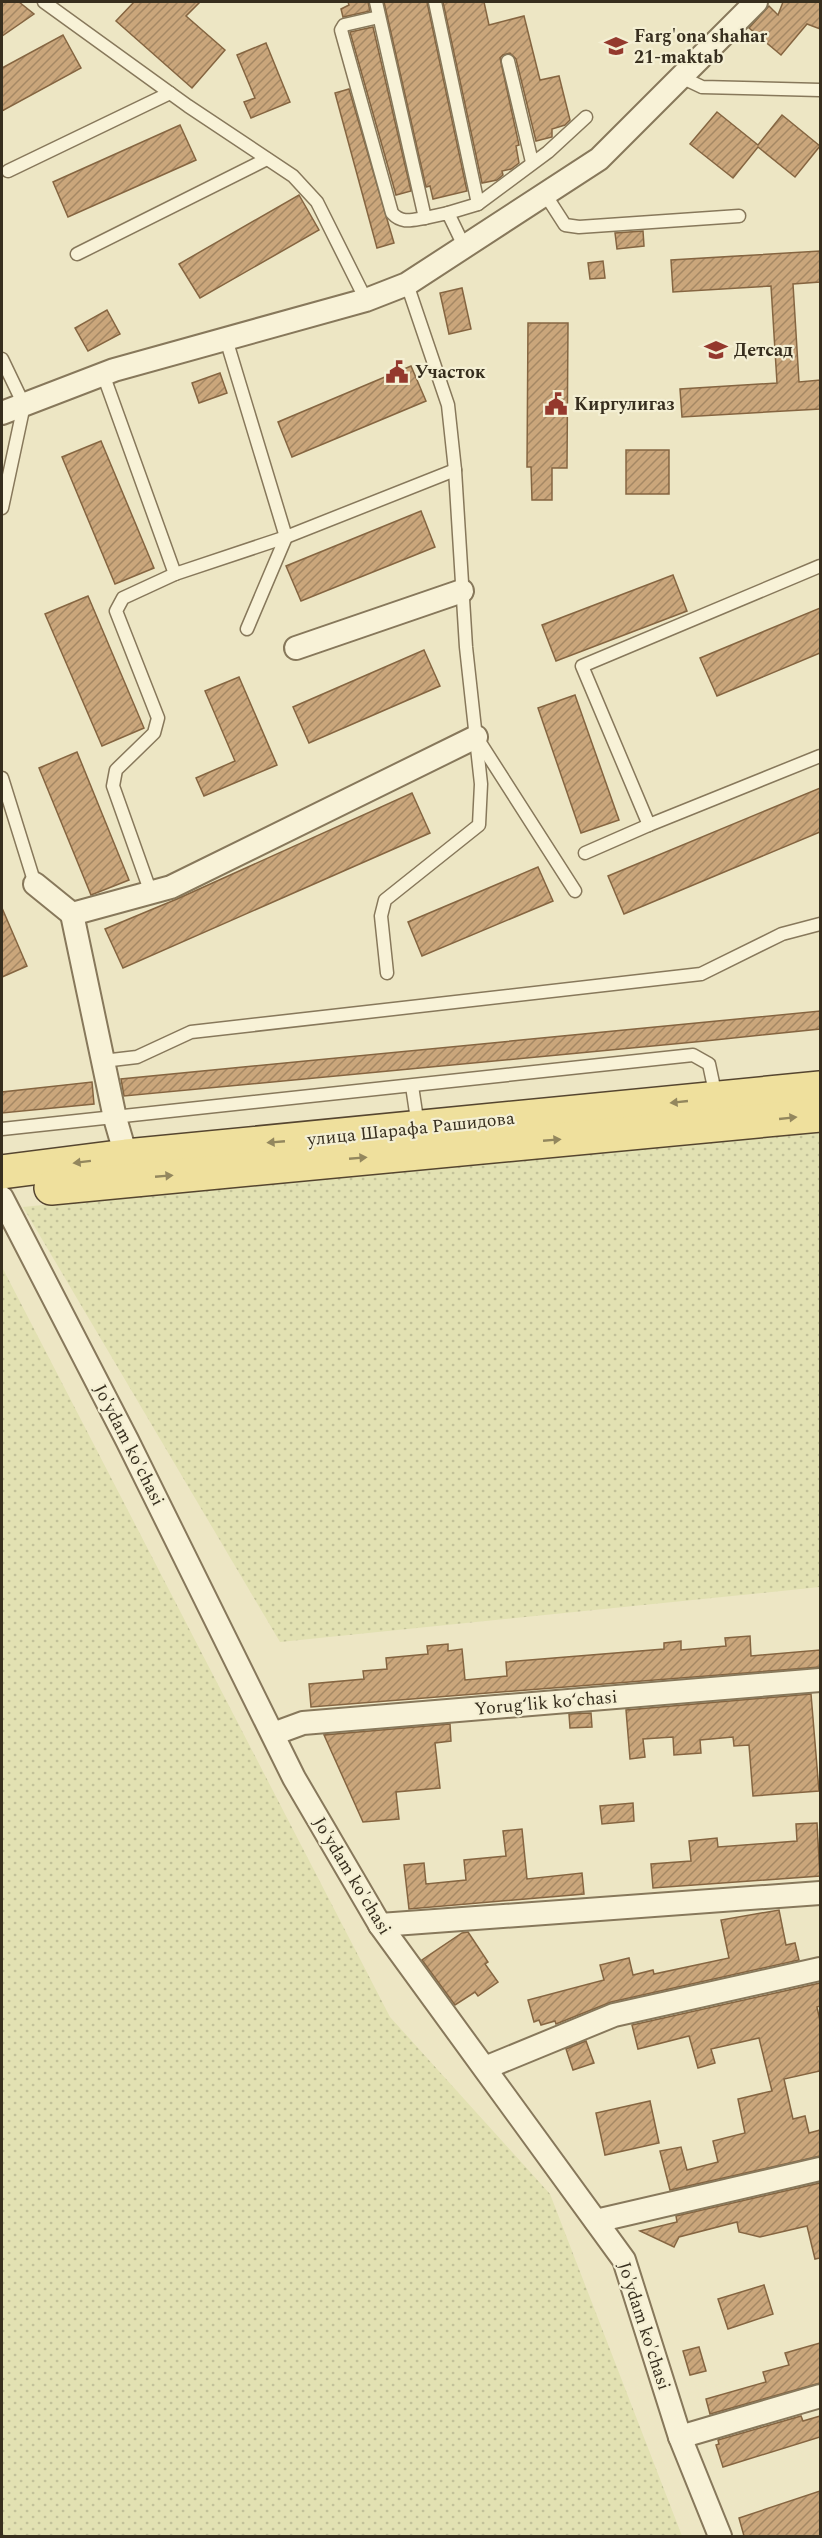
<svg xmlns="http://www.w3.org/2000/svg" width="822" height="2538" font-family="Spectral,serif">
<defs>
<pattern id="farmland-dots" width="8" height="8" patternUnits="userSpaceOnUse" patternTransform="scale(1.5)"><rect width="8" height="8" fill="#e2e1b2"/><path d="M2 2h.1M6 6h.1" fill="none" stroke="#c2c199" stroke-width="1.8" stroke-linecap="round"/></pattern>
<pattern id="building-hatch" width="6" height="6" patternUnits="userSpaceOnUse" patternTransform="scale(1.5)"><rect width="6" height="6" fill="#caa67b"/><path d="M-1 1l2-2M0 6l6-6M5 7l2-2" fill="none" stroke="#a58864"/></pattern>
</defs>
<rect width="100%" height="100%" fill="#ede6c4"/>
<g fill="url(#farmland-dots)">
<polygon points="820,1126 820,1587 280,1642 23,1207"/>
<polygon points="2,1267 390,2017 550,2194 682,2536 2,2536"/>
</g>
<g fill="url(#building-hatch)" stroke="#856541" stroke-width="1.5">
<polygon points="2,2 19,2 34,14 2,36"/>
<polygon points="134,2 200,2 186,16 225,50 192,88 116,21"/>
<polygon points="348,2 368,2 370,11 343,17 341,9 349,5"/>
<polygon points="384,2 427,2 467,191 433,199 430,186 426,187"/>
<polygon points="443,2 484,2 489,25 524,16 540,80 559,76 570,120 565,125 552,129 552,137 536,141 516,59 510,53 503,55 500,58 519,145 516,146 519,163 511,169 502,171 503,175 497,180 482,183"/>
<polygon points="783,2 820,2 820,29 807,24 781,55 749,28 769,6 778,15"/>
<polygon points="373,27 411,191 396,195 350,32"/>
<polygon points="63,35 81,68 2,111 2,68"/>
<polygon points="266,43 290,102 251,118 244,102 255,98 237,55"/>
<polygon points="349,89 394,243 377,248 335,93"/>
<polygon points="717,112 758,145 782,115 820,146 795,177 758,147 733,178 690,144"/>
<polygon points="180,125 196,160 68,217 53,182"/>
<polygon points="299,195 319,230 200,298 179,264"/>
<polygon points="643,231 644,246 617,249 615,233"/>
<polygon points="820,251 820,282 793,284 799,382 820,380 820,409 682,417 680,389 777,383 771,286 673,292 671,260"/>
<polygon points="603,261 605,278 590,279 588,263"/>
<polygon points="462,288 471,329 449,334 440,293"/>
<polygon points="107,310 120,334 88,351 75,328"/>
<polygon points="528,323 568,323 567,468 552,468 552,500 532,500 531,467 527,467"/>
<polygon points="411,366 426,401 292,457 278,422"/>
<polygon points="220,373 227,393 199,403 192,383"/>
<polygon points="101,441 154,568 115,584 62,457"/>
<rect x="626" y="450" width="43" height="44"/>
<polygon points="421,511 435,547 301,601 286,566"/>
<polygon points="673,575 687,611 556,661 542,625"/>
<polygon points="88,596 144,728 102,746 45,614"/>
<polygon points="820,608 820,653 717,696 700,658"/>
<polygon points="424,650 440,686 309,743 293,707"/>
<polygon points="239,677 277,765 204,796 196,778 235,761 205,691"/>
<polygon points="575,695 619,820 581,833 538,708"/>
<polygon points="77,752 129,880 91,895 39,768"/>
<polygon points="820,788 820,832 624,914 608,876"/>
<polygon points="412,793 430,833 123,968 105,929 177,899"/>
<polygon points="538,867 553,901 422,956 408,922"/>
<polygon points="2,908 27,966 2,977"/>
<polygon points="820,1011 820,1029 705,1041 124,1096 121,1079"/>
<polygon points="92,1082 94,1104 2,1113 2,1092"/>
<polygon points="750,1636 751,1656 820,1650 820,1667 311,1707 309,1684 364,1679 363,1671 387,1669 386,1658 428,1654 427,1646 448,1644 448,1651 462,1649 465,1680 507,1676 506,1662 664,1649 664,1643 681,1641 681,1650 726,1646 725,1638"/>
<polygon points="811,1694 819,1791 753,1796 749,1745 734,1746 733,1737 700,1740 701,1753 674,1755 673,1737 643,1739 645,1757 630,1759 626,1710"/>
<polygon points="591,1713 592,1727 570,1728 569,1714"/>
<polygon points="450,1724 451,1741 435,1743 440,1788 396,1792 399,1819 363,1822 324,1735"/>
<polygon points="633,1803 634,1821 602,1824 600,1806"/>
<polygon points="817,1823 820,1876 653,1888 651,1864 691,1861 689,1841 717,1838 718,1847 797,1841 796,1824"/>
<polygon points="522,1829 527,1879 582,1873 584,1894 409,1909 404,1865 424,1863 426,1884 466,1880 464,1860 506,1856 503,1831"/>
<polygon points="779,1910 786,1945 795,1943 799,1960 611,2002 556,2024 555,2021 541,2025 539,2020 534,2022 528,2000 604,1980 600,1965 629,1958 633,1975 653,1970 654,1974 729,1958 721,1920"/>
<polygon points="468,1932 488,1962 485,1964 498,1982 478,1996 475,1992 455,2005 422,1960 462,1933"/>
<polygon points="820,1983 820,2006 817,2007 820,2021 820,2071 784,2079 793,2119 805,2116 809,2133 820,2130 820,2156 670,2190 660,2151 681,2147 687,2170 718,2162 713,2141 745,2133 738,2099 772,2091 759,2038 711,2049 715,2063 698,2068 689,2036 638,2049 632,2025"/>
<polygon points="586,2041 594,2063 573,2070 566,2049"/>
<polygon points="650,2101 659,2143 605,2155 596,2113"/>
<polygon points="820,2183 820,2258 815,2259 807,2226 760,2237 739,2232 737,2222 679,2237 674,2247 640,2231 677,2222 676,2216"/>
<polygon points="764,2285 773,2314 728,2329 718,2299"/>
<polygon points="820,2343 820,2383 710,2414 706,2399 766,2382 763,2372 789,2365 785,2353"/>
<polygon points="699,2347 706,2371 690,2375 683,2351"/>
<polygon points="801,2416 803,2421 820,2416 820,2437 723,2467 716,2445 719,2444 718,2440"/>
<polygon points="820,2491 820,2536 744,2536 739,2518"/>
</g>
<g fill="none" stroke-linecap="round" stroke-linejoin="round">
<g stroke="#87785b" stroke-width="15">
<g id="lane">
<polyline points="44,2 188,106 293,176 317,202 366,300"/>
<polyline points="376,2 425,218 448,213 464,246"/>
<polyline points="435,2 478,204 448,213"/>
<path d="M379,17l-35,8 -3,5 51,183c10,11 20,7 33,5"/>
<polyline points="508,61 532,162"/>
<polyline points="681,77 702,87 820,90"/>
<polyline points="8,171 170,93"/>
<polyline points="545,194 565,225 579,227 739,216"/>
<polyline points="478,204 548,152 586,117"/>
<polyline points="77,254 267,159"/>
<polyline points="226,339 286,537 247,629"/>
<polyline points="2,359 24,405 2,508"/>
<polyline points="103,374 175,574"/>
<polyline points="820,566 582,666 649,825 820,756"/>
<polyline points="479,741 575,891"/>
<polyline points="2,778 35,884"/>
<polyline points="585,853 649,825"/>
<polyline points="151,893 113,786 116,770 154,733 158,718 116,611 123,598 175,574 286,537 455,470"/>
<polyline points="387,973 381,916 385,900 479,825 481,784 466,647 455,470 448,405 407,284"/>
<polyline points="103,1061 137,1057 191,1032 701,974 782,934 820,924"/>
<polyline points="412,1086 418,1126"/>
<polyline points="2,1129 693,1055 709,1064 716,1097"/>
</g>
</g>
<g stroke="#87785b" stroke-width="26">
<g id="street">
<polyline points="2,413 114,370 366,300 407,284 599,159 756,2"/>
<polyline points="296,648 462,591"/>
<polyline points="35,884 72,914 171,887 476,737"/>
<polyline points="72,914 115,1118 126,1156"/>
<polyline points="2,1198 127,1440 294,1778 380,1925 624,2260 680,2437 720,2536"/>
<polyline points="273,1734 303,1723 820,1680"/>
<polyline points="380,1925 820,1893"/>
<polyline points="485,2068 614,2015 820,1969"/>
<polyline points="596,2221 820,2169"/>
<polyline points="680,2437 820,2396"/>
</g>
</g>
<g stroke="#55452f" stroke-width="36">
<g id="primary">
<polyline points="2,1172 126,1156 820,1088"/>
<polyline points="51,1188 820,1115"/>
</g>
</g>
<use href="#lane" stroke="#f8f2d7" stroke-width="12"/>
<use href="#street" stroke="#f8f2d7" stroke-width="22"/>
<use href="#primary" stroke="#efe09d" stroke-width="33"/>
</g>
<defs><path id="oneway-solid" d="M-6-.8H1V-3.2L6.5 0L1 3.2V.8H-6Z" transform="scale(1.5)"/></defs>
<g fill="#93875e">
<use href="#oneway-solid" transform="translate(679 1102) rotate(174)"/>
<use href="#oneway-solid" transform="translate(788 1118) rotate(-6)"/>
<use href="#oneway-solid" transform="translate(552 1140) rotate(-5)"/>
<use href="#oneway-solid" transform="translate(276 1142) rotate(175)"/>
<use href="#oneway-solid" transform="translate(358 1158) rotate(-5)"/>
<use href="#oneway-solid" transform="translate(82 1162) rotate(173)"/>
<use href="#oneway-solid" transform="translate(164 1176) rotate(-5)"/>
</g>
<defs>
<g id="school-bare" transform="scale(1.8)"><path d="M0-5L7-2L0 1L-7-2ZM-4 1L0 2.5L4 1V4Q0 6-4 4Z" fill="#94392d" stroke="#f4efd3" stroke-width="2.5" paint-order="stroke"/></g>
<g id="civic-bare" transform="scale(1.8)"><path d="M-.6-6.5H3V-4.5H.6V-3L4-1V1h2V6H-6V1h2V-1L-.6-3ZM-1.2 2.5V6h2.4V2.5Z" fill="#94392d" stroke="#f4efd3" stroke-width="2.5" paint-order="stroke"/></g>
</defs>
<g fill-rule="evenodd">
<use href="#school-bare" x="616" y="46"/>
<use href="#school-bare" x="716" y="350"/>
<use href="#civic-bare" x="397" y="372"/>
<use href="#civic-bare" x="556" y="404"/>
</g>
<g text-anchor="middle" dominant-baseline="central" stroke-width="4.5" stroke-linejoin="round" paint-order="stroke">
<g font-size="18" font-weight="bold" fill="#372e1e" stroke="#f4efd3" text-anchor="start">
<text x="634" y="36">Farg'ona shahar<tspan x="634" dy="21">21-maktab</tspan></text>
<text x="734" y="350">Детсад</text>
<text x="415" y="372">Участок</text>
<text x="574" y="404">Киргулигаз</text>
</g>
<g font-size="18" fill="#372e1e" stroke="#f4efd3">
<text transform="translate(411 1129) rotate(-6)">улица Шарафа Рашидова</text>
<text transform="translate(129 1445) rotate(63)">Jo'ydam ko'chasi</text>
<text transform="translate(546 1703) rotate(-5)">Yorugʻlik koʻchasi</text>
<text transform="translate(352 1876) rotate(59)">Jo'ydam ko'chasi</text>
<text transform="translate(644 2326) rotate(72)">Jo'ydam ko'chasi</text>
</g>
</g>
<rect width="822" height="2538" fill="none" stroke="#372e1e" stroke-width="6"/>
</svg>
